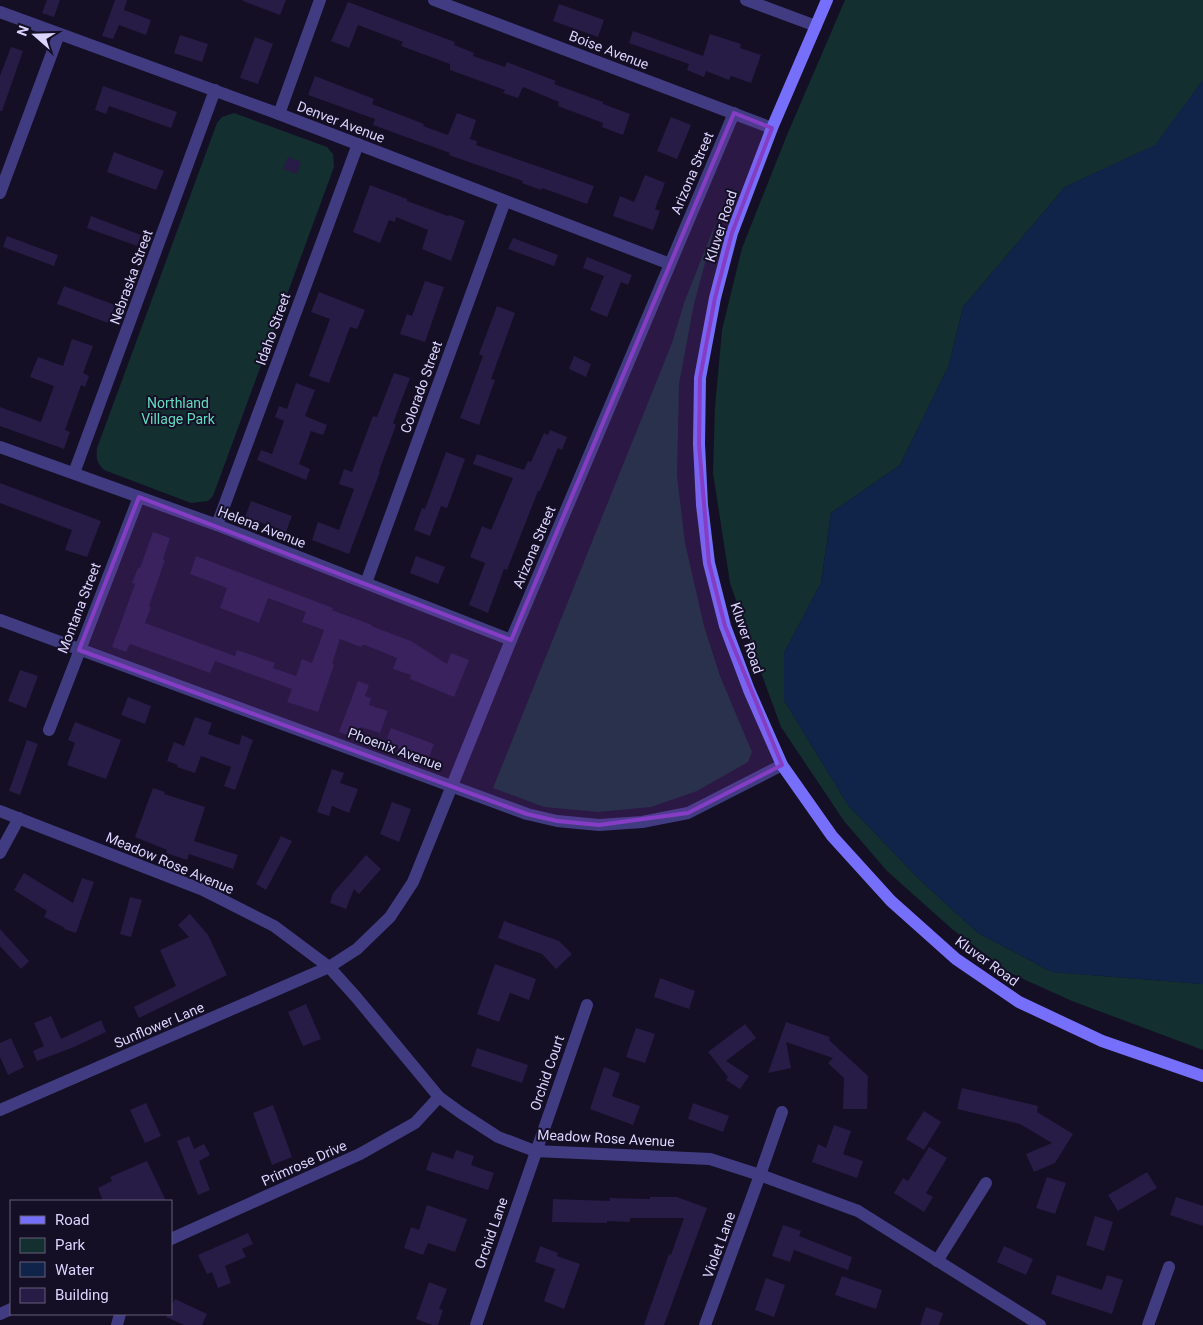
<svg xmlns="http://www.w3.org/2000/svg" width="1203" height="1325" font-family="Roboto,sans-serif">
<rect width="100%" height="100%" fill="#140f25"/>
<g fill="#132f2f">
<polygon points="845,0 1203,0 1203,80 1156,145 1065,187 963,307 949,365 900,465 831,513 821,583 784,653 784,700 848,805 919,879 978,933 1052,972 1203,984 1203,1050 1072,1001 1010,973 952,929 887,871 844,821 781,727 758,664 730,583 713,473 715,407 722,330 742,248 787,135"/>
<path d="M234,113l93,34 6,7 1,13 -121,329 -5,5 -17,2 -87,-33c-7,-7 -8,-12 -7,-22l120,-325 5,-6z"/>
<polygon points="716,222 694,304 679,384 677,476 685,543 704,626 720,676 752,752 748,762 697,791 651,807 598,812 544,807 493,788 672,343 684,303"/>
</g>
<polygon fill="#102449" points="1203,80 1203,984 1052,972 978,933 919,879 848,805 784,700 784,653 821,583 831,513 900,465 949,365 963,307 1065,187 1155,145"/>
<g fill="#261c45">
<polygon points="47,0 60,0 54,17 42,13"/>
<polygon points="115,0 127,0 124,10 151,20 146,35 119,25 113,39 102,36"/>
<polygon points="243,0 286,0 280,15 243,1"/>
<polygon points="348,2 455,42 454,45 474,53 473,56 505,67 507,62 556,81 554,84 603,102 603,104 630,114 623,135 602,127 603,123 558,106 559,102 523,87 518,98 503,93 505,90 450,70 450,64 401,46 403,42 358,25 349,48 331,41"/>
<polygon points="559,4 604,20 598,37 553,21"/>
<polygon points="633,31 703,56 710,34 741,44 740,48 761,55 751,83 731,76 729,80 706,71 704,77 687,70 689,64 629,43"/>
<polygon points="180,35 208,44 202,62 174,53"/>
<polygon points="255,37 273,44 258,84 240,78"/>
<polygon points="11,47 23,51 2,111 0,111 0,76"/>
<polygon points="315,76 374,99 372,104 424,124 423,126 448,135 457,113 476,120 470,139 477,141 476,145 594,186 587,204 542,188 541,190 522,183 523,181 449,155 450,153 373,125 375,119 308,95"/>
<polygon points="103,86 177,112 171,128 109,106 106,114 95,110"/>
<polygon points="671,117 691,125 677,159 657,151"/>
<polygon points="114,152 164,171 156,190 107,172"/>
<polygon points="288,157 301,162 297,174 283,169"/>
<polygon points="645,175 665,183 655,209 660,211 653,230 613,216 620,196 634,202"/>
<polygon points="370,185 407,199 407,201 448,216 449,215 465,221 451,261 422,249 428,230 396,217 395,222 389,220 380,243 353,232"/>
<polygon points="91,216 141,235 137,246 87,228"/>
<polygon points="7,236 58,255 54,266 3,247"/>
<polygon points="513,238 558,255 554,266 508,249"/>
<polygon points="587,257 632,275 628,285 621,282 607,317 590,310 604,276 583,268"/>
<polygon points="425,281 444,287 425,342 400,334 407,314 412,316"/>
<polygon points="64,286 115,305 108,323 57,304"/>
<polygon points="319,292 365,310 357,329 350,327 329,383 309,376 330,319 311,312"/>
<polygon points="497,306 515,313 491,379 495,380 479,425 460,418 483,356 479,354"/>
<polygon points="72,339 93,346 83,373 89,376 85,387 81,385 65,430 70,432 64,449 0,426 0,407 41,422 54,386 30,377 38,357 63,366"/>
<polygon points="574,356 591,364 586,377 569,369"/>
<polygon points="394,373 410,378 393,423 396,425 379,471 380,472 349,554 312,540 318,522 339,530 354,489 339,484 344,469 352,472 373,416 377,417"/>
<polygon points="296,383 315,390 305,416 327,425 323,435 311,431 299,464 310,469 306,480 257,460 261,450 272,454 284,421 275,417 279,406 287,409"/>
<polygon points="550,430 567,437 562,450 558,448 540,491 538,491 507,570 504,569 488,613 469,605 485,563 470,557 482,526 491,530 513,478 473,464 477,454 524,470 528,461 531,462 544,433 548,435"/>
<polygon points="446,452 465,459 447,508 441,506 430,536 414,530 422,508 425,509"/>
<polygon points="0,483 101,521 87,557 65,550 72,530 0,503"/>
<polygon points="251,501 292,516 286,532 245,517"/>
<polygon points="153,532 170,538 163,559 165,560 149,606 151,607 145,623 235,656 237,650 275,663 273,668 296,676 302,659 312,663 324,630 302,622 306,612 268,598 259,623 220,608 227,588 190,574 196,556 333,608 332,610 372,625 371,626 411,641 447,664 451,653 469,660 454,697 410,679 411,675 393,669 397,658 365,645 362,645 361,647 340,639 332,664 334,665 318,712 287,702 292,689 215,661 210,673 130,644 126,652 112,647 135,584 132,583 138,568 140,568"/>
<polygon points="416,556 445,567 438,584 410,573"/>
<polygon points="20,670 38,676 26,708 8,701"/>
<polygon points="358,681 369,685 365,696 371,698 369,705 388,711 380,733 361,727 359,731 352,729 350,736 339,732"/>
<polygon points="128,697 151,706 145,724 121,715"/>
<polygon points="195,717 212,723 208,734 239,745 242,735 253,740 235,790 224,786 231,767 201,756 195,773 177,767 178,765 167,761 174,742 184,746"/>
<polygon points="75,722 121,740 106,779 67,765 75,743 68,740"/>
<polygon points="391,728 434,744 428,760 396,748 397,746 386,742"/>
<polygon points="27,740 38,744 20,795 9,791"/>
<polygon points="332,769 344,773 340,783 358,789 349,813 332,806 329,816 317,812"/>
<polygon points="153,788 165,792 164,794 205,807 194,841 238,855 233,869 189,854 187,860 166,853 167,850 135,837"/>
<polygon points="392,802 411,809 399,842 380,834"/>
<polygon points="281,836 292,841 266,890 256,884"/>
<polygon points="366,855 381,869 359,894 354,889 346,909 330,903 333,893"/>
<polygon points="24,873 73,903 82,878 94,882 76,933 64,929 65,928 44,917 47,911 14,890"/>
<polygon points="130,897 142,900 131,937 120,934"/>
<polygon points="190,914 208,935 227,975 139,1018 134,1007 176,986 160,950 189,937 178,925"/>
<polygon points="504,921 559,941 572,954 556,969 542,954 498,938"/>
<polygon points="0,929 29,961 21,969 0,946"/>
<polygon points="495,964 536,979 529,1000 510,993 499,1022 477,1014"/>
<polygon points="660,978 695,991 689,1009 654,997"/>
<polygon points="306,1004 321,1039 303,1046 288,1012"/>
<polygon points="51,1016 61,1039 101,1020 106,1032 74,1047 37,1061 33,1051 44,1046 34,1023"/>
<polygon points="786,1022 830,1037 829,1040 868,1076 867,1109 843,1109 844,1078 828,1063 833,1058 786,1042 791,1068 768,1073"/>
<polygon points="745,1024 756,1038 726,1061 749,1076 740,1089 726,1080 728,1077 708,1052"/>
<polygon points="636,1028 655,1034 645,1063 626,1057"/>
<polygon points="11,1038 24,1067 8,1075 0,1057 0,1043"/>
<polygon points="477,1048 528,1065 522,1083 471,1066"/>
<polygon points="604,1067 620,1073 612,1096 640,1106 633,1125 590,1109"/>
<polygon points="962,1088 1038,1106 1037,1112 1073,1134 1055,1163 1034,1172 1026,1154 1052,1143 1020,1124 957,1109"/>
<polygon points="146,1103 161,1136 145,1143 130,1110"/>
<polygon points="693,1103 729,1116 723,1132 688,1119"/>
<polygon points="273,1105 292,1157 272,1165 253,1113"/>
<polygon points="924,1111 941,1122 924,1150 906,1139"/>
<polygon points="834,1125 851,1131 843,1154 863,1161 857,1178 812,1162 818,1144 826,1148"/>
<polygon points="189,1136 194,1149 204,1144 210,1155 199,1161 210,1190 198,1195 177,1141"/>
<polygon points="929,1147 947,1158 926,1193 933,1197 924,1212 894,1193 903,1178 908,1181"/>
<polygon points="456,1150 474,1156 471,1165 494,1173 488,1190 426,1170 432,1152 453,1159"/>
<polygon points="147,1161 166,1201 103,1201 98,1188 112,1181 110,1177"/>
<polygon points="1147,1172 1157,1188 1118,1211 1108,1195"/>
<polygon points="1047,1177 1066,1183 1055,1214 1036,1208"/>
<polygon points="650,1197 677,1197 707,1208 664,1325 644,1325 669,1254 671,1255 684,1218 630,1218 630,1222 607,1221 607,1223 552,1222 553,1199 610,1201 610,1198 650,1199"/>
<polygon points="1176,1197 1203,1206 1203,1226 1170,1215"/>
<polygon points="427,1205 467,1219 455,1252 428,1243 423,1255 404,1248 411,1227 419,1230"/>
<polygon points="1095,1216 1113,1222 1104,1251 1086,1245"/>
<polygon points="783,1225 801,1231 799,1236 852,1257 848,1270 794,1250 790,1262 772,1256"/>
<polygon points="248,1233 253,1244 242,1249 246,1257 225,1266 231,1283 218,1288 212,1272 207,1274 198,1255"/>
<polygon points="540,1246 558,1253 557,1256 580,1264 564,1309 544,1301 555,1269 535,1262"/>
<polygon points="1004,1246 1033,1259 1026,1275 997,1262"/>
<polygon points="1057,1275 1102,1290 1107,1275 1123,1280 1112,1314 1051,1294"/>
<polygon points="842,1276 882,1290 876,1309 835,1295"/>
<polygon points="766,1278 785,1285 774,1317 755,1310"/>
<polygon points="429,1282 447,1289 439,1309 443,1310 438,1325 432,1325 416,1319"/>
<polygon points="175,1299 207,1314 202,1325 184,1325 166,1317 168,1314 171,1314 171,1306"/>
<polygon points="926,1307 943,1313 939,1325 920,1325"/>
</g>
<g fill="none" stroke-linecap="round" stroke-linejoin="round">
<g stroke="#413c82" stroke-width="12">
<polyline points="434,0 772,128"/>
<polyline points="746,0 816,26"/>
<polyline points="0,12 279,114 670,264"/>
<polyline points="279,114 320,0"/>
<polyline points="0,193 59,34"/>
<polyline points="0,447 217,525 511,640"/>
<polyline points="74,473 215,90"/>
<polyline points="217,525 358,144"/>
<polyline points="366,583 505,201"/>
<polyline points="0,620 527,814 557,821 599,825 642,822 688,813 782,765"/>
<polyline points="49,730 139,497"/>
<polyline points="0,811 203,890 274,926 329,967 356,997 439,1097 461,1113 498,1137 535,1151 710,1159 760,1175 858,1211 1040,1325"/>
<polyline points="0,853 19,818"/>
<polyline points="0,1110 329,967 357,949 390,917 413,882 511,640 734,113"/>
<polyline points="171,1239 360,1154 415,1123 439,1097"/>
<polyline points="937,1261 986,1183"/>
<polyline points="0,1314 11,1309"/>
<polyline points="117,1325 120,1314"/>
<polyline points="476,1325 587,1005"/>
<polyline points="705,1325 760,1175 782,1112"/>
<polyline points="1148,1325 1169,1267"/>
</g>
<polyline stroke="#766ffb" stroke-width="12" points="827,0 772,128 732,233 715,298 700,378 699,444 702,505 709,563 725,626 749,690 782,765 832,836 891,901 956,959 1019,1002 1102,1041 1203,1076"/>
</g>
<path fill="#853dc5" fill-opacity="0.2" stroke="#853dc5" stroke-width="4" stroke-linejoin="round" d="M734,113l38,15 -40,105 -17,65 -15,80 -1,66 10,119 16,63 57,139 -94,48 -89,12 -42,-4 -30,-7 -448,-164 60,-153 372,143z"/>
<g text-anchor="middle" dominant-baseline="central" stroke-width="4" stroke-linejoin="round" paint-order="stroke">
<g font-size="14" fill="#dbd5fe" stroke="#140f25">
<text transform="translate(609 50) rotate(21)">Boise Avenue</text>
<text transform="translate(341 122) rotate(21)">Denver Avenue</text>
<text transform="translate(692 173) rotate(-67)">Arizona Street</text>
<text transform="translate(721 226) rotate(-72)">Kluver Road</text>
<text transform="translate(131 277) rotate(-70)">Nebraska Street</text>
<text transform="translate(273 329) rotate(-70)">Idaho Street</text>
<text transform="translate(421 387) rotate(-70)">Colorado Street</text>
<text transform="translate(262 527) rotate(21)">Helena Avenue</text>
<text transform="translate(534 547) rotate(-67)">Arizona Street</text>
<text transform="translate(79 608) rotate(-69)">Montana Street</text>
<text transform="translate(747 638) rotate(71)">Kluver Road</text>
<text transform="translate(395 749) rotate(20)">Phoenix Avenue</text>
<text transform="translate(170 863) rotate(23)">Meadow Rose Avenue</text>
<text transform="translate(987 961) rotate(36)">Kluver Road</text>
<text transform="translate(159 1025) rotate(-23)">Sunflower Lane</text>
<text transform="translate(547 1073) rotate(-71)">Orchid Court</text>
<text transform="translate(606 1138) rotate(3)">Meadow Rose Avenue</text>
<text transform="translate(304 1163) rotate(-24)">Primrose Drive</text>
<text transform="translate(491 1233) rotate(-71)">Orchid Lane</text>
<text transform="translate(719 1245) rotate(-70)">Violet Lane</text>
</g>
<g font-size="14" fill="#62dcc1" stroke="#140f25">
<text x="178" y="403">Northland<tspan x="178" dy="16">Village Park</tspan></text>
</g>
</g>
<rect x="10" y="1200" width="162" height="115" fill="#140f25" stroke="#645e7c"/>
<rect x="20" y="1216" width="25" height="8" fill="#766ffb" stroke="#645e7c"/>
<text x="55" y="1225" font-size="15" fill="#dbd5fe">Road</text>
<rect x="20" y="1238" width="25" height="15" fill="#132f2f" stroke="#645e7c"/>
<text x="55" y="1250" font-size="15" fill="#dbd5fe">Park</text>
<rect x="20" y="1262" width="25" height="15" fill="#102449" stroke="#645e7c"/>
<text x="55" y="1275" font-size="15" fill="#dbd5fe">Water</text>
<rect x="20" y="1288" width="25" height="15" fill="#261c45" stroke="#645e7c"/>
<text x="55" y="1300" font-size="15" fill="#dbd5fe">Building</text>
<g transform="translate(35 35) rotate(290)" stroke="#140f25" stroke-width="4" paint-order="stroke">
<path d="M0-4L9 19L0 12L-9 19Z" fill="#dbd5fe"/>
<text y="-8" font-size="14" font-weight="bold" text-anchor="middle" fill="#dbd5fe">N</text>
</g>
</svg>
